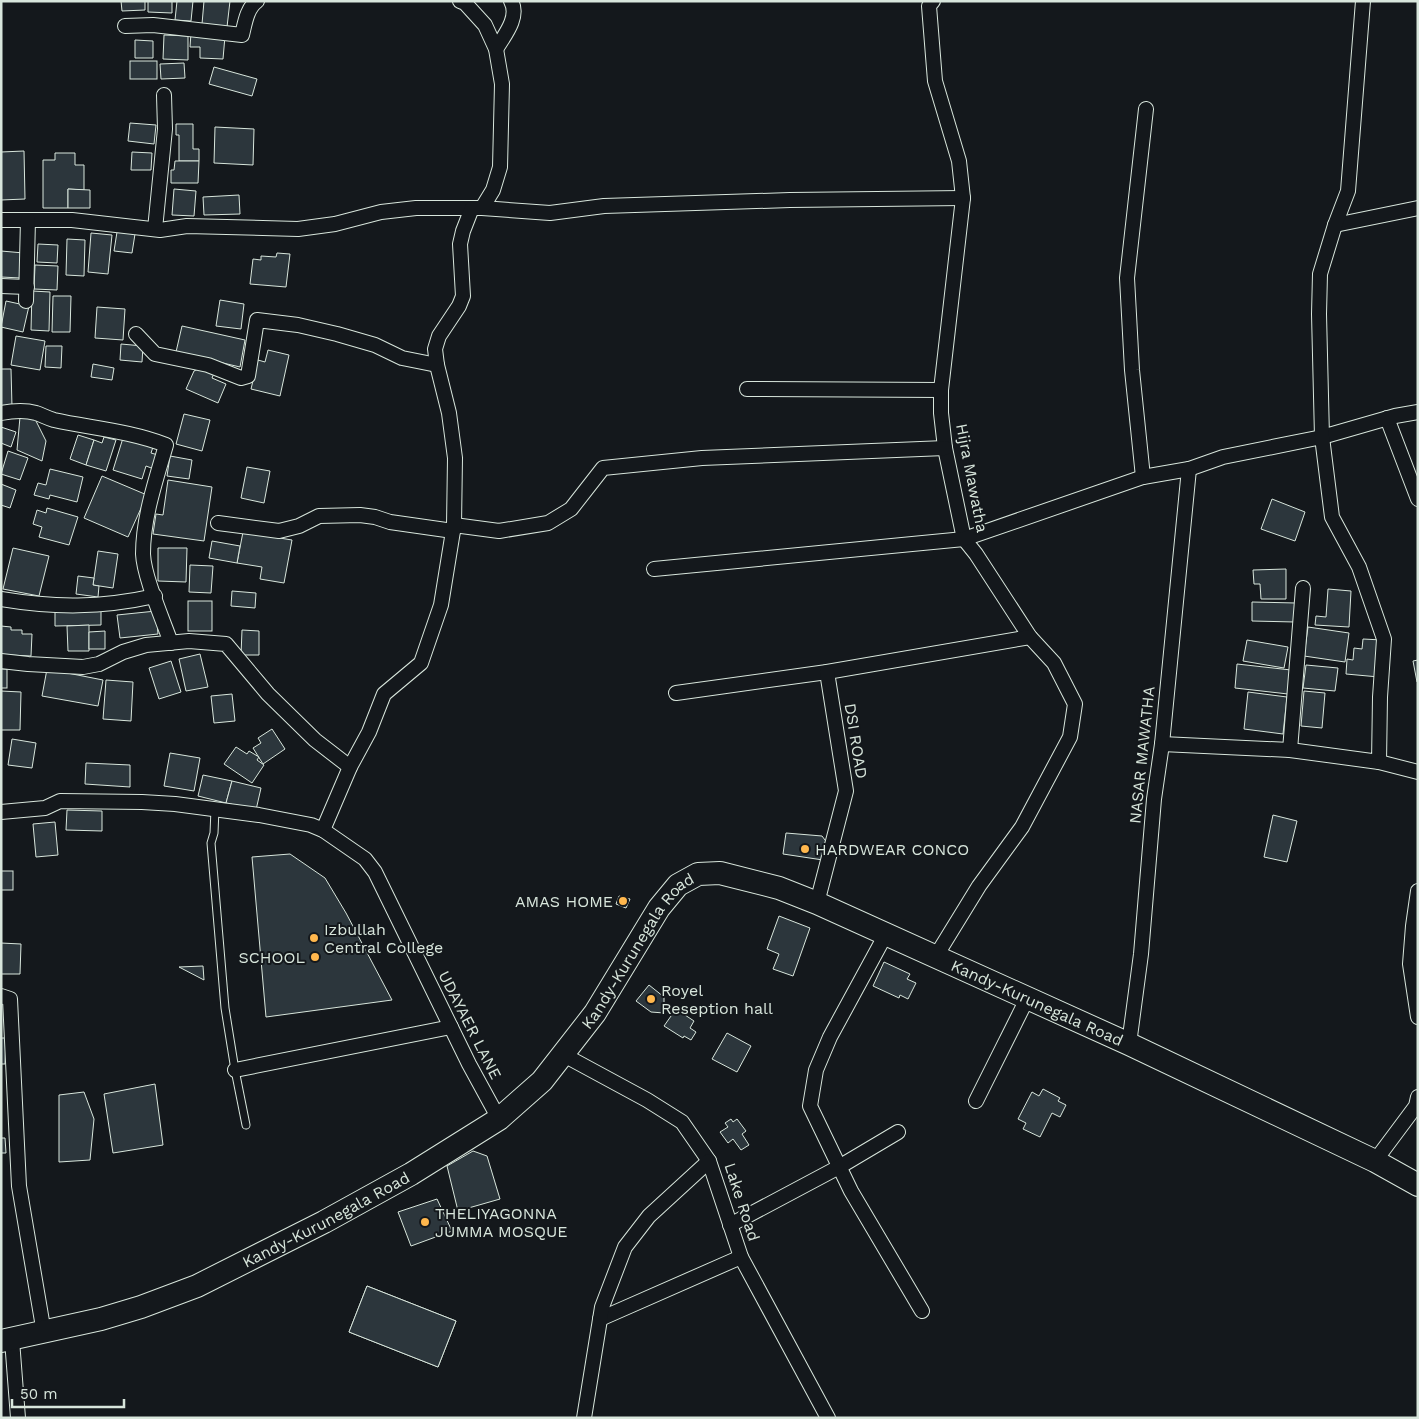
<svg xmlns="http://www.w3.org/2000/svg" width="1419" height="1419" font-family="'Work Sans',sans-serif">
<rect width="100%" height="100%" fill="#14181c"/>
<g fill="#2c363c" stroke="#d8e6dc">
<polygon points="121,1 145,1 145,10 122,11"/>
<polygon points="148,1 172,1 172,13 148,12"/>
<polygon points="177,1 193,1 191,21 175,20"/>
<polygon points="204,1 230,1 227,27 202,24"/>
<polygon points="191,33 225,36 223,59 200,58 200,47 190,47"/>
<polygon points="164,35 188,36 188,60 163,59"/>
<polygon points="135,40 153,41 153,58 135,58"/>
<rect x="130" y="61" width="27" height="18"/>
<polygon points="184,63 185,78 161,79 160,64"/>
<polygon points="214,67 257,79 252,96 209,84"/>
<polygon points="130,123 156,125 154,144 128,141"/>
<polygon points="176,124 193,124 193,149 199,149 199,161 179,161 179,135 176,135"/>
<polygon points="215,127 254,129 253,165 214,163"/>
<polygon points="24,151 25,199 1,200 1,152"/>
<polygon points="132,152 152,153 151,170 131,170"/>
<polygon points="55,153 75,153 75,165 84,165 84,190 68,189 68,208 43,208 43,160 55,160"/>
<polygon points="175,161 199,161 198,183 171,183 171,170 174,170"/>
<polygon points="68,189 90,190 90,208 68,208"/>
<polygon points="174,189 196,191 194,216 172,215"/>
<polygon points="239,195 240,214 204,215 203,197"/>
<polygon points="117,232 135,234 132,253 114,251"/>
<polygon points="91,233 112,235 108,274 88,272"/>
<polygon points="67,239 85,240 84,276 66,275"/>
<polygon points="38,244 58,245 57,263 37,262"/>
<polygon points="1,251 24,253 21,278 1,277"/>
<polygon points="277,253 290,254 286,287 250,284 253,259 261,260 261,256 276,257"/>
<polygon points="35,265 58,266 57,290 34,289"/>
<polygon points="32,291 50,292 49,331 31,330"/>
<polygon points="53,296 71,296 70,332 52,332"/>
<polygon points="220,300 244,304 241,329 216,326"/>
<polygon points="6,301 29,306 23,332 1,327"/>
<polygon points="97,307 125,309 123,340 95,338"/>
<polygon points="182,326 245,340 240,367 176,352"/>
<polygon points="16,336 45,341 40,370 11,365"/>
<polygon points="121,344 143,346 142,362 120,360"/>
<polygon points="46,346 62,346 61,368 45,367"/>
<polygon points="268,350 289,355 280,396 251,389 258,360 265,362"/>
<polygon points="93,364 114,368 112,380 91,377"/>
<polygon points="204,366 215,371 212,378 226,384 218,403 186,389 194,371"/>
<polygon points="1,369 11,369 12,407 1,408"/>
<polygon points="184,414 210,420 202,451 176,444"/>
<polygon points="20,417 35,419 46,441 42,461 17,450"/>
<polygon points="1,427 16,432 11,447 1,443"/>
<polygon points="78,435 94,440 86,465 70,459"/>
<polygon points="104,437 116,440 106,471 86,465 94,440 102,443"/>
<polygon points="123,438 153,447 151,453 158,455 154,469 146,466 142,479 113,470"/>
<polygon points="8,451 28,458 20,480 1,474"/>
<polygon points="170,456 192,460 189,479 167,476"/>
<polygon points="247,467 270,471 264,503 241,498"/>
<polygon points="50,469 83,477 77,502 50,495 49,499 34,495 38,483 46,485"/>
<polygon points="102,476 147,495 128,537 84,518"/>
<polygon points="168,480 212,487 204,541 153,534 156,514 163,515"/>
<polygon points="1,484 16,490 10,508 1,505"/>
<polygon points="1272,499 1305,512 1295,541 1261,529"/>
<polygon points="47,508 78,517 69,545 39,537 42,527 33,524 37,510 46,513"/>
<polygon points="243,532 292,540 284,583 260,579 262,567 237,563"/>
<polygon points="212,541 240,546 237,563 209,558"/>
<polygon points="13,548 49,556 39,596 3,589"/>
<polygon points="158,548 187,548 186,582 158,581"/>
<polygon points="98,551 118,554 113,588 93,585"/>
<polygon points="190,565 213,566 211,593 189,592"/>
<polygon points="1286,569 1286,599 1261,599 1260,584 1254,584 1253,570"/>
<polygon points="78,576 94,578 93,585 99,586 98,597 76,594"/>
<polygon points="1328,589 1351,591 1349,627 1315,625 1316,616 1326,617"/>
<polygon points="232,591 256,593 255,608 231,606"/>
<rect x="188" y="601" width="24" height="30"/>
<polygon points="1252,602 1296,603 1295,622 1252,621"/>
<polygon points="101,611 101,625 55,626 55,612"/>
<polygon points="156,611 158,634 120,638 117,615"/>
<polygon points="89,625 89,651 68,651 67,626"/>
<polygon points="1,626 11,627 11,630 22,630 22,634 32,634 31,656 8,655 8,657 1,657"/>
<polygon points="1308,627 1349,633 1345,662 1304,656"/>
<polygon points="242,630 259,631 259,655 241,655"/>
<polygon points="105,631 105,649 89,649 89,632"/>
<polygon points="1363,639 1382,640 1379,677 1346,674 1347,659 1353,660 1354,648 1362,649"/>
<polygon points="1247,640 1288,647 1284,668 1243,661"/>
<polygon points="200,654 208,687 186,691 179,659"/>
<polygon points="1418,660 1418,682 1417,682 1413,661"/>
<polygon points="171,661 181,692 159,699 149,668"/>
<polygon points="1237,664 1291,670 1288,694 1235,688"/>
<polygon points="1306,665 1338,668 1335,691 1303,688"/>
<rect x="1" y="669" width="6" height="19"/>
<polygon points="47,669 103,680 98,706 42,696"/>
<polygon points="106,680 133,682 131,721 103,719"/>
<polygon points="1,691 21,692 20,730 1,730"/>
<polygon points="1304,691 1325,693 1322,728 1301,726"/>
<polygon points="1248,692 1287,697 1283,734 1244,729"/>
<polygon points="232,694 235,721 214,723 211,696"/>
<polygon points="272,729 285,749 263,764 253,748 261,743 258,738"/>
<polygon points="12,739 36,743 32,768 8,765"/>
<polygon points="236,747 247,754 249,751 259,757 257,760 264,765 252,783 224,764"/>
<polygon points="170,753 200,758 194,791 164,786"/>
<polygon points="86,763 130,765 130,787 85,784"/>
<polygon points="203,775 232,781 226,803 198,796"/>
<polygon points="232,781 261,788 256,810 226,803"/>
<polygon points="67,810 102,811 102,831 66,830"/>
<polygon points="1273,815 1297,821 1287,862 1264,857"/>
<polygon points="55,822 58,855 36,857 33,824"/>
<polygon points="786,833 822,836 828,844 823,860 783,854"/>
<polygon points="290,854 325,878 346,913 392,1000 266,1017 252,857"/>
<rect x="1" y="871" width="12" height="19"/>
<polygon points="619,896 630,899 626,908 616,904"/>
<polygon points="779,916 810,928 793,976 773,969 779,954 767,949"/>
<polygon points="1,943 21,944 20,974 1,974"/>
<polygon points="884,962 910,974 907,979 916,983 908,999 900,995 899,998 873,986"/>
<polygon points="203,966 204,980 179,967"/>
<polygon points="649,985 664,997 664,1013 651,1012 636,1001"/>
<polygon points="676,1009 694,1021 690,1028 696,1032 691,1040 684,1036 683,1038 664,1026"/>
<polygon points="727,1033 751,1046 737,1072 712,1059"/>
<polygon points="1,1038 6,1038 5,1064 1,1064"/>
<polygon points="155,1084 163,1145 113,1153 104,1094"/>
<polygon points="1043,1089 1060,1098 1058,1101 1066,1105 1060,1117 1052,1113 1040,1137 1023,1129 1026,1123 1018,1119 1032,1092 1039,1096"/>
<polygon points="84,1092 94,1119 90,1160 59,1162 59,1095"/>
<polygon points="731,1119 733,1122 737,1119 746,1131 742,1134 749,1145 741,1150 733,1139 728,1143 720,1132 728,1127 725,1123"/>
<polygon points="1,1138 5,1138 6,1153 1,1153"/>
<polygon points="473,1151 487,1156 500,1199 458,1211 447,1166"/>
<polygon points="437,1199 452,1231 411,1246 398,1212"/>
<polygon points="367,1286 456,1321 438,1367 349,1332"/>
<polygon points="367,1286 456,1321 438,1367 349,1332"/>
</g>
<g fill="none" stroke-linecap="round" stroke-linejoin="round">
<g stroke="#d8e6dc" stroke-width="9">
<polyline id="service" points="215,809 214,833 211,843 225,1008 235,1070 246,1125"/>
</g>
<g stroke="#d8e6dc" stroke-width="16">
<g id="minor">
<polyline points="933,1 929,6 935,81 959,161 963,198 941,390 941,413 945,448 964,539 976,554 1030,637 1054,663 1075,704 1070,737 1022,827 979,886 936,956"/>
<path d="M125,26l28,-1 89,10c3,-12 5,-27 15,-34"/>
<path d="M496,49c8,-13 24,-32 15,-48"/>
<polyline points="482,208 550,213 604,206 790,200 963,198"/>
<polyline points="1,220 72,220 160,230 187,226 298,229 335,224 381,212 416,208 472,208"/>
<polyline points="1335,225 1418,208"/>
<polyline points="155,229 165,129 164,95"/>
<polyline points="1,286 27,287"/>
<polyline points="26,301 28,220"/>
<polyline points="136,334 155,354 208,365 241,378 248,376 257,320 298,325 337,334 375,345 402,358 437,365"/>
<polyline points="747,389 941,390"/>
<path d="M1,413c11,-2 24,-3 35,0 6,2 11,5 18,7 37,8 76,11 112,25 -10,35 -23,72 -23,109 1,23 20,66 28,89"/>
<polyline points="1387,418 1418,499"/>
<polyline points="1143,477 1132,370 1127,278 1146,109"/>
<polyline points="218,523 279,531 299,526 319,516 360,515 375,517 390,522 453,531"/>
<polyline points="454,525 499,531 548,523 571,509 603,468 702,458 945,448"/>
<polyline points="654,569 964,539 1143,477 1189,469 1223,457 1322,437 1395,416 1418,412"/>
<path d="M1,599c54,9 100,9 154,-3"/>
<polyline points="1,661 28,664 83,667 99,664 123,652 146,645 189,641 226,644 268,694 315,740 350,767"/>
<polyline points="676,693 827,672 1030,637"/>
<polyline points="1162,744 1290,750 1379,762 1380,697 1384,639 1359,567 1332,517 1322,437 1319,314 1320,274 1335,225 1348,191 1363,1"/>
<polyline points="1290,750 1303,588"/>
<polyline points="1379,762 1418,772"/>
<polyline points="1,812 45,808 60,801 142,802 175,804 259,815 311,825 323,830 365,859 375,872 469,1064 499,1119"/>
<polyline points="323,830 350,767 369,732 384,694 421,663 441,605 454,525 455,458 449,413 437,365 435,349 439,336 459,306 463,296 460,244 463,231 472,208 482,208 493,190 500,167 502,84 496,49 485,25 465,3 460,1"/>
<polyline points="1418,891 1413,926 1410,964 1418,1017"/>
<polyline points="817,903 846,791 827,672"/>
<polyline points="886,934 830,1037 816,1070 810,1106 851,1191 922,1311"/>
<polyline points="1,996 10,999 19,1186 44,1333"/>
<polyline points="1129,1044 1141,954 1154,799 1162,744 1189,469"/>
<polyline points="562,1054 647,1100 682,1122 709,1161 741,1257 828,1418"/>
<polyline points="235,1070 451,1027"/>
<polyline points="976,1101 1028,997"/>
<polyline points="1375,1161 1416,1106 1418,1097"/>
<polyline points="730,1225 839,1167 898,1132"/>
<polyline points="600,1319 741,1257"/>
<polyline points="12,1340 18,1418"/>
<polyline points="584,1418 602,1307 625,1247 649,1216 709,1161"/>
</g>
</g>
<g stroke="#d8e6dc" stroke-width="24">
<g id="trunk">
<path id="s1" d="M1,1341l100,-22 40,-12 56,-21 127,-64 87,-48 88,-55 43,-38 53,-68 64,-105 19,-23 20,-11 22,-1 59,15 38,15 312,141 246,117 43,24"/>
</g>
</g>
<use href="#service" stroke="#14181c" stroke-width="7"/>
<use href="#minor" stroke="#14181c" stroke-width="14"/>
<use href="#trunk" stroke="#14181c" stroke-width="22"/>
</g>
<g fill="#ffb74d" stroke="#14181c" stroke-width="2">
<circle cx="805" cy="849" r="5"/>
<circle cx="623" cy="901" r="5"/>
<circle cx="314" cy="938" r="5"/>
<circle cx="315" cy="957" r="5"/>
<circle cx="651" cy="999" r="5"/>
<circle cx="425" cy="1222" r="5"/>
</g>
<g text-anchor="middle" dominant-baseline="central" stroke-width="4" stroke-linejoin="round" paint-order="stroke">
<g font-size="16" fill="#d8e6dc" stroke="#14181c">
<text transform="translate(972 478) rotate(79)">Hijra Mawatha</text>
<text transform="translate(856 741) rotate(81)">DSI ROAD</text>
<text transform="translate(1142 755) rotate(-84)">NASAR MAWATHA</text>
<text stroke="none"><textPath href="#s1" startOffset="769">Kandy-Kurunegala Road</textPath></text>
<text stroke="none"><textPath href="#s1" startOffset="1234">Kandy-Kurunegala Road</textPath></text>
<text transform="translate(470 1025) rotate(63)">UDAYAER LANE</text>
<text transform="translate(742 1202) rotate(72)">Lake Road</text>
<text stroke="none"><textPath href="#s1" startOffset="349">Kandy-Kurunegala Road</textPath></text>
</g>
<g font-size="16" fill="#d8e6dc" stroke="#14181c" text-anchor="start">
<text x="815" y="849">HARDWEAR CONCO</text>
<text x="613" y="901" text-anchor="end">AMAS HOME</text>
<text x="324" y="929">Izbullah<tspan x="324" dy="18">Central College</tspan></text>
<text x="305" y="957" text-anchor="end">SCHOOL</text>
<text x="661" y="990">Royel<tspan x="661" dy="18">Reseption hall</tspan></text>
<text x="435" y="1213">THELIYAGONNA<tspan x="435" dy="18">JUMMA MOSQUE</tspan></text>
</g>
</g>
<rect width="1419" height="1419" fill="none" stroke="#d8e6dc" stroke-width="5"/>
<path d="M12 1399v8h112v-8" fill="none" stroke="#d8e6dc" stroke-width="2.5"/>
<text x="20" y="1399" font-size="15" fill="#d8e6dc" stroke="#14181c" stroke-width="4" paint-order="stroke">50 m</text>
</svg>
